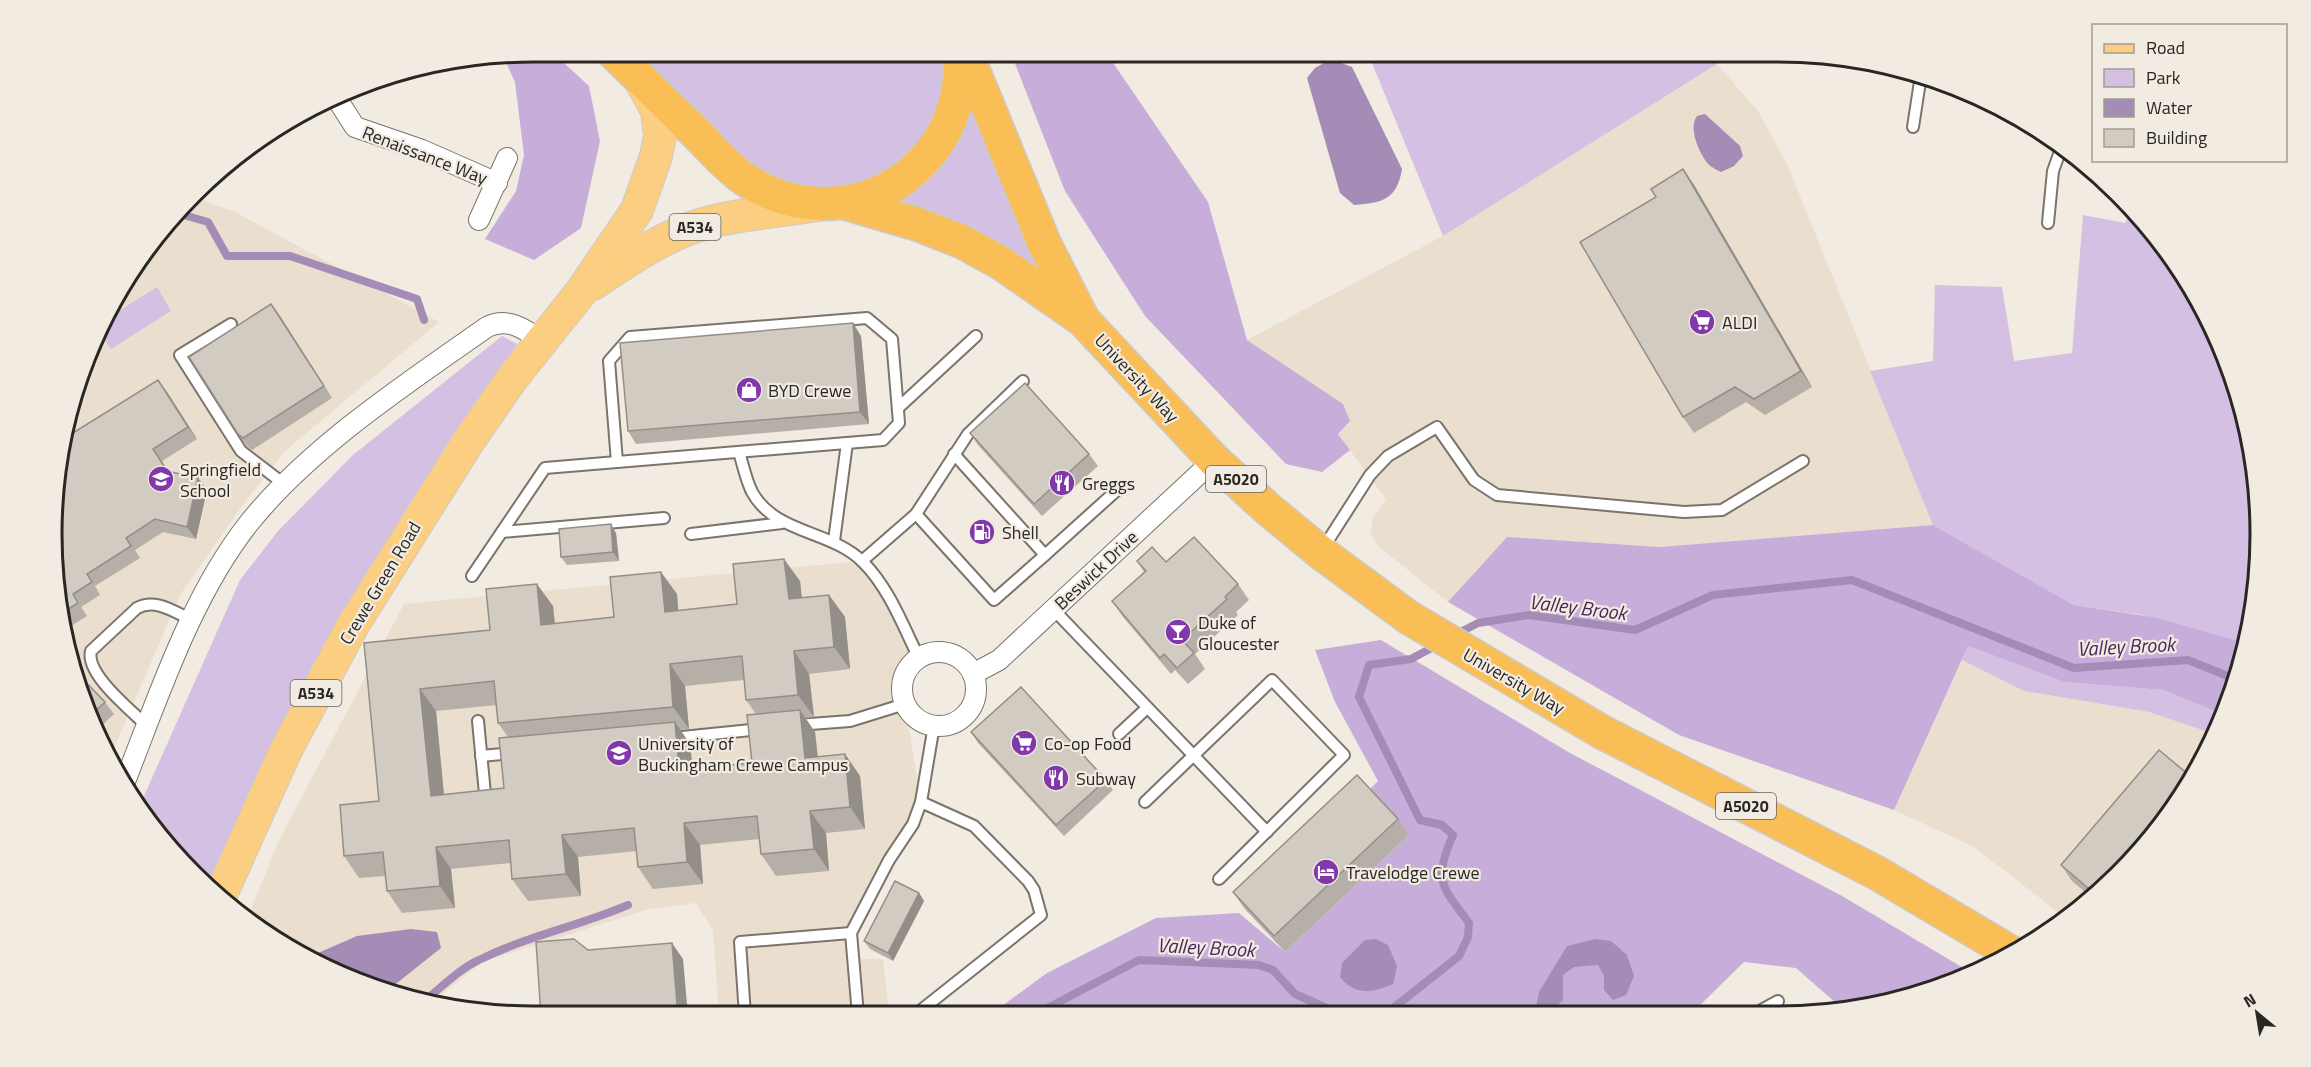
<svg xmlns="http://www.w3.org/2000/svg" width="2311" height="1067" font-family="'Titillium Web',sans-serif">
<rect width="100%" height="100%" fill="#f2ebe1"/>
<g fill="#eadece">
<polygon points="1717,64 1758,111 1787,164 1933,525 1660,547 1507,537 1448,602 1378,546 1371,535 1372,519 1386,499 1338,434 1247,340 1443,236"/>
<polygon points="194,197 235,212 439,322 285,451 242,506 180,595 109,760 77,688 55,597 60,440 115,293"/>
<polygon points="862,561 919,658 905,704 921,802 851,933 861,959 883,959 889,1015 719,1015 713,930 696,903 649,909 482,962 430,1004 349,979 248,917 278,842 404,604"/>
<polygon points="1962,660 2024,691 2149,712 2214,734 2160,827 2067,919 1974,847 1894,810"/>
</g>
<g fill="#d4c0e3">
<polygon points="612,51 965,51 1077,316 1001,263 802,208"/>
<polygon points="1367,51 1715,51 1717,64 1443,236"/>
<polygon points="1789,52 1872,60 1882,63 1792,63"/>
<polygon points="2133,209 2178,265 2223,349 2251,439 2260,533 2251,627 2246,643 2143,615 2074,605 1933,525 1870,371 1933,361 1935,285 2002,287 2014,361 2072,353 2083,215 2125,223"/>
<polygon points="157,287 171,311 111,349 100,333 106,319"/>
<polygon points="502,336 517,344 354,593 265,761 211,890 140,805 240,580 278,531 353,455"/>
<polygon points="1968,646 2064,682 2163,690 2224,715 2214,734 2149,712 2024,691 1962,660"/>
</g>
<g fill="#c7aeda">
<polygon points="534,51 551,51 589,86 600,141 581,228 534,260 485,239 516,191 524,155 515,82 503,56"/>
<polygon points="1010,51 1105,51 1208,202 1247,340 1343,404 1350,421 1338,434 1350,450 1322,472 1286,464 1145,316 1065,191"/>
<polygon points="1933,525 2074,605 2153,617 2246,643 2224,715 2163,690 2064,682 1968,646 1894,810 1679,735 1448,602 1507,537 1660,547"/>
<polygon points="1381,640 1570,753 1842,896 1972,973 1962,979 1854,1008 1837,1004 1796,968 1744,962 1693,1012 990,1015 1047,973 1156,918 1239,913 1285,952 1409,835 1368,791 1378,781 1335,702 1315,650"/>
</g>
<g fill="#a48cb6">
<path d="M1331,59l21,8 50,102c-5,30 -19,34 -48,36l-14,-12 -33,-115 8,-10z"/>
<path d="M1705,114l35,32 3,10 -9,10 -13,6c-4,-2 -10,-5 -13,-8 -9,-11 -20,-36 -11,-48z"/>
<polygon points="411,929 437,932 441,948 387,991 349,979 311,956 357,936"/>
<path d="M1376,939l12,6 9,21 -4,18c-21,9 -38,12 -53,-7l2,-14 23,-23z"/>
<polygon points="1595,939 1611,941 1627,955 1634,976 1626,995 1613,1000 1604,990 1604,976 1598,965 1574,967 1563,975 1563,1000 1555,1008 1543,1012 1536,1007 1539,992 1567,946"/>
</g>
<g fill="none" stroke-linecap="round" stroke-linejoin="round">
<g stroke="#a48cb6" stroke-width="8">
<polyline points="180,214 208,222 227,256 290,256 417,299 424,320"/>
<polyline points="1455,635 1478,623 1529,615 1635,630 1713,595 1852,580 2074,668 2188,660 2235,679"/>
<path d="M423,1002c18,-14 36,-33 56,-42 48,-24 100,-34 149,-55"/>
<path d="M1387,1013l72,-57 9,-19 1,-14c-28,-38 -36,-41 -16,-88l-11,-10 -22,-5 -61,-123 10,-32 42,-6 28,-15"/>
<polyline points="1036,1014 1139,960 1259,965 1273,970 1295,994 1338,1013"/>
</g>
<g stroke="#7a746b" stroke-width="14">
<g id="service">
<polyline points="1913,127 1921,75"/>
<polyline points="2048,223 2053,171 2062,146"/>
<polygon points="867,318 892,339 899,423 883,440 617,462 609,361 630,337"/>
<polyline points="231,324 180,355 241,451 284,484"/>
<polyline points="898,408 976,336"/>
<path d="M739,452c4,13 7,28 13,40 23,42 79,38 111,70 26,26 40,64 56,96"/>
<polyline points="916,514 994,600 1045,555 954,454"/>
<polyline points="502,532 664,518"/>
<polyline points="691,534 782,523"/>
<polyline points="834,541 847,443"/>
<polyline points="1322,550 1370,475 1388,456 1437,427 1474,480 1497,495 1684,512 1722,510 1803,461"/>
<polyline points="1045,555 1116,491"/>
<polyline points="862,561 916,514 968,434 1023,381"/>
<polyline points="472,576 545,468 617,462"/>
<polyline points="1053,609 1267,832"/>
<polyline points="478,721 485,794"/>
<polyline points="797,725 850,721 905,704"/>
<path d="M147,726c-16,-16 -62,-52 -56,-75l46,-43c19,-10 37,4 55,12"/>
<polyline points="1119,734 1147,708"/>
<polyline points="672,738 761,729"/>
<polyline points="481,756 513,753"/>
<polyline points="1145,802 1272,680 1344,755 1219,879"/>
<polyline points="1758,1012 1778,1001"/>
<polyline points="745,1015 740,942 851,933"/>
<polyline points="858,1015 851,933 889,860 913,824 921,802"/>
<polyline points="915,1015 1041,915 1034,890 1028,881 974,826 921,802 934,725"/>
<polyline points="534,1016 535,1016"/>
</g>
</g>
<g stroke="#7a746b" stroke-width="22">
<g id="minor">
<polyline points="335,96 355,127 422,150 497,183"/>
<polyline points="479,220 507,158"/>
<circle cx="939" cy="689" r="37"/>
<polyline points="973,674 999,660 1214,460"/>
<path d="M124,784c34,-86 67,-188 125,-261 61,-76 158,-140 238,-196 20,-10 37,1 54,14"/>
</g>
</g>
<g stroke="#cccbca" stroke-width="34">
<g id="primary">
<path d="M593,284c32,-21 64,-44 101,-57 39,-13 82,-15 123,-22"/>
<polyline points="219,899 286,750 353,625 468,442 510,381 581,292 637,210 656,156 660,136 657,111 641,81"/>
</g>
</g>
<g stroke="#cccbca" stroke-width="36">
<g id="trunk">
<path d="M612,51c28,27 56,55 85,83 15,15 31,34 49,46 52,34 122,32 169,-11 34,-31 48,-72 45,-118"/>
<polyline points="966,53 1044,243 1081,316"/>
<polyline points="845,203 917,224 963,242 1001,263 1083,320 1214,460 1268,509 1320,552 1408,617 1602,732 1877,873 2010,952"/>
</g>
</g>
<use href="#service" stroke="#fff" stroke-width="10"/>
<use href="#minor" stroke="#fff" stroke-width="20"/>
<use href="#primary" stroke="#fbce81" stroke-width="32"/>
<use href="#trunk" stroke="#fabe57" stroke-width="33"/>
</g>
<g fill="#b5afa7" fill-rule="evenodd">
<polygon points="1683,169 1694,185 1812,387 1765,415 1746,402 1694,433 1683,417 1656,197"/>
<polygon points="280,316 332,398 252,450 247,446 238,434"/>
<polygon points="861,336 869,424 636,444 628,431"/>
<polygon points="167,392 197,439 162,461 168,471 198,478 207,490 196,539 163,532 135,550 140,558 95,586 100,595 81,607 87,616 63,631 55,597"/>
<polygon points="970,433 1089,454 1098,466 1042,516 978,445"/>
<polygon points="616,533 619,561 567,565 561,557"/>
<polygon points="1137,561 1166,562 1238,584 1249,600 1236,612 1238,615 1195,654 1205,669 1188,684 1175,670 1171,674 1123,617 1112,601 1144,572"/>
<path d="M800,581l2,17 27,-3 16,22 5,52 -41,5 5,43 -9,1 10,14 3,25 27,-3 15,22 5,53 -39,4 3,38 -53,5 -15,-22 -2,-15 -59,6 3,39 -50,5 -15,-22 -2,-16 -58,6 3,39 -53,5 -16,-22 -1,-16 -60,6 4,39 -53,5 -15,-22 -2,-15 -26,2 -15,-22 35,-55 -15,-158 126,-13 63,-24 2,17 59,-6 63,-23 1,16 59,-6zM744,680l2,20 10,14 -4,49 -59,6 -3,-25 -10,-14 9,-1 -4,-43zM496,705l2,18 10,14 -4,51 -60,6 -8,-83z"/>
<polygon points="76,688 105,702 114,714 96,731"/>
<polygon points="971,732 1106,780 1113,790 1064,836 978,743"/>
<polygon points="1398,819 1409,835 1285,952 1244,908 1233,892"/>
<polygon points="2160,827 2091,897 2072,881 2061,865"/>
<polygon points="919,893 924,901 893,961 870,949 864,941"/>
</g>
<g fill="#938e88">
<polygon points="1683,169 1694,185 1812,387 1801,371"/>
<polygon points="271,304 280,316 332,398 324,386"/>
<polygon points="853,323 861,336 869,424 860,412"/>
<polygon points="158,380 167,392 197,439 188,427"/>
<polygon points="198,478 207,490 196,539 187,527"/>
<polygon points="611,524 616,533 619,561 613,552"/>
<polygon points="784,559 800,581 804,621 789,599"/>
<polygon points="661,572 677,594 680,634 665,612"/>
<polygon points="537,584 553,606 557,647 541,625"/>
<polygon points="829,595 845,617 850,669 834,647"/>
<polygon points="794,651 809,674 814,717 798,695"/>
<polygon points="670,664 685,686 689,729 673,707"/>
<polygon points="420,689 436,711 446,818 431,796"/>
<polygon points="800,710 815,732 820,780 805,758"/>
<polygon points="675,722 690,744 695,793 679,770"/>
<polygon points="845,754 860,776 865,829 850,807"/>
<polygon points="810,811 826,833 829,871 814,849"/>
<polygon points="684,823 700,845 703,884 687,862"/>
<polygon points="562,835 578,857 581,896 566,874"/>
<polygon points="436,847 451,869 455,908 440,886"/>
<polygon points="919,893 924,901 893,961 888,953"/>
<polygon points="672,943 683,959 688,1016 678,1016"/>
</g>
<g fill="#d2cbc2" stroke="#938e88" stroke-width="1.5">
<polygon points="1683,169 1801,371 1754,399 1735,387 1683,417 1580,242 1656,197 1651,189"/>
<polygon points="271,304 324,386 243,438 238,434 189,357"/>
<polygon points="853,323 860,412 628,431 620,343"/>
<polygon points="158,380 188,427 153,449 167,471 198,478 187,527 155,519 126,538 131,546 87,574 92,582 73,594 78,603 59,615 55,597 60,441"/>
<polygon points="1025,383 1089,454 1034,504 970,433"/>
<polygon points="611,524 613,552 561,557 559,529"/>
<polygon points="1194,537 1238,584 1225,597 1227,599 1182,640 1194,653 1177,668 1164,654 1160,658 1112,601 1146,571 1137,561 1152,547 1166,562"/>
<polygon points="784,559 789,599 829,595 834,647 794,651 798,695 746,700 742,656 670,664 673,707 498,723 494,681 420,689 431,796 504,788 499,738 675,722 679,770 752,763 747,715 800,710 805,758 845,754 850,807 810,811 814,849 761,854 757,816 684,823 687,862 638,867 634,828 562,835 566,874 512,879 509,840 436,847 440,886 387,891 383,852 344,856 340,805 379,801 364,643 490,630 486,589 537,584 541,625 614,617 610,577 661,572 665,612 737,604 733,564"/>
<polygon points="72,668 105,702 89,717 76,688"/>
<polygon points="1021,687 1106,780 1056,825 971,732"/>
<polygon points="2159,750 2190,776 2160,827 2094,893 2061,865"/>
<polygon points="1357,775 1398,819 1274,936 1233,892"/>
<polygon points="895,881 919,893 888,953 864,941"/>
<polygon points="574,939 588,950 672,943 678,1016 541,1016 536,942"/>
</g>
<defs>
<g id="supermarket-disc" transform="scale(1.35)"><circle r="9.5" fill="#8038ab" stroke="#f2ebe1"/><path d="M-6-5.5h2.5l.6 2H6L4.5 2H-2.5L-4.4-4H-6ZM-1.5 3.2a1.3 1.3 0 1 0 .1 0ZM3 3.2a1.3 1.3 0 1 0 .1 0Z" fill="#fff"/></g>
<g id="shop-disc" transform="scale(1.35)"><circle r="9.5" fill="#8038ab" stroke="#f2ebe1"/><path d="M-5-2.5h2.3a2.7 3.5 0 0 1 5.4 0H5L5.5 6h-11ZM-1.5-2.5h3a1.5 2.3 0 0 0-3 0Z" fill="#fff"/></g>
<g id="school-disc" transform="scale(1.35)"><circle r="9.5" fill="#8038ab" stroke="#f2ebe1"/><path d="M0-5L7-2L0 1L-7-2ZM-4 1L0 2.5L4 1V4Q0 6-4 4Z" fill="#fff"/></g>
<g id="restaurant-disc" transform="scale(1.35)"><circle r="9.5" fill="#8038ab" stroke="#f2ebe1"/><path d="M-5-6h1v4h1v-4h1v4h1v-4h1v5L-1.5 .5V6h-2V.5L-5-1ZM5-6V6H3V1.5H1.5Q1.5-4 5-6Z" fill="#fff"/></g>
<g id="fuel-disc" transform="scale(1.35)"><circle r="9.5" fill="#8038ab" stroke="#f2ebe1"/><path d="M-5.5-6h7V0h2V4h1.3V-2.5L3-4.5l.8-.8L6-3V5H2.5V1h-1V6h-7ZM-4.2-4.7v3.2H.2V-4.7Z" fill="#fff"/></g>
<g id="bar-disc" transform="scale(1.35)"><circle r="9.5" fill="#8038ab" stroke="#f2ebe1"/><path d="M-6-5H6L.8 .8V4.5H3.5V6h-7V4.5H-.8V.8Z" fill="#fff"/></g>
<g id="university-disc" transform="scale(1.35)"><circle r="9.5" fill="#8038ab" stroke="#f2ebe1"/><path d="M0-5L7-2L0 1L-7-2ZM-4 1L0 2.5L4 1V4Q0 6-4 4Z" fill="#fff"/></g>
<g id="hotel-disc" transform="scale(1.35)"><circle r="9.5" fill="#8038ab" stroke="#f2ebe1"/><path d="M-6-4.5h1.5V1H6V5H4.5V3h-9V5H-6ZM-4 0a1.8 1.8 0 1 1 3.6 0ZM.5 0V-2.5h3Q6-2.5 6 0Z" fill="#fff"/></g>
</defs>
<g fill-rule="evenodd">
<use href="#supermarket-disc" x="1702" y="322"/>
<use href="#shop-disc" x="749" y="390"/>
<use href="#school-disc" x="161" y="479"/>
<use href="#restaurant-disc" x="1062" y="483"/>
<use href="#fuel-disc" x="982" y="532"/>
<use href="#bar-disc" x="1178" y="632"/>
<use href="#supermarket-disc" x="1024" y="743"/>
<use href="#university-disc" x="619" y="753"/>
<use href="#restaurant-disc" x="1056" y="778"/>
<use href="#hotel-disc" x="1326" y="872"/>
</g>
<g text-anchor="middle" dominant-baseline="central" stroke-width="4.5" stroke-linejoin="round" paint-order="stroke">
<g fill="#f2ebe1" stroke="#65625c" stroke-width="1.5">
<rect x="669.5" y="214" width="51" height="26" rx="4.5"/>
<rect x="1206" y="466" width="60" height="26" rx="4.5"/>
<rect x="290.5" y="680" width="51" height="26" rx="4.5"/>
<rect x="1716" y="793" width="60" height="26" rx="4.5"/>
</g>
<g font-size="16" font-weight="bold" fill="#292723">
<text x="695" y="227">A534</text>
<text x="1236" y="479">A5020</text>
<text x="316" y="693">A534</text>
<text x="1746" y="806">A5020</text>
</g>
<g font-size="18" fill="#292723" stroke="#f2ebe1">
<text transform="translate(425 155) rotate(21)">Renaissance Way</text>
<text transform="translate(1137 378) rotate(47)">University Way</text>
<text transform="translate(1096 570) rotate(-43)">Beswick Drive</text>
<text transform="translate(380 583) rotate(-59)">Crewe Green Road</text>
<text transform="translate(1514 681) rotate(30)">University Way</text>
</g>
<g font-size="18" fill="#292723" stroke="#f2ebe1" text-anchor="start">
<text x="1722" y="322">ALDI</text>
<text x="768" y="390">BYD Crewe</text>
<text x="180" y="469">Springfield<tspan x="180" dy="21">School</tspan></text>
<text x="1082" y="483">Greggs</text>
<text x="1002" y="532">Shell</text>
<text x="1198" y="622">Duke of<tspan x="1198" dy="21">Gloucester</tspan></text>
<text x="638" y="743">University of<tspan x="638" dy="21">Buckingham Crewe Campus</tspan></text>
<text x="1044" y="743">Co-op Food</text>
<text x="1076" y="778">Subway</text>
<text x="1346" y="872">Travelodge Crewe</text>
</g>
<g font-size="20" font-style="italic" fill="#48275d" stroke="#f2ebe1">
<text transform="translate(1578 607) rotate(7)">Valley Brook</text>
<text transform="translate(2126 646) rotate(-3)">Valley Brook</text>
<text transform="translate(1206 947) rotate(3)">Valley Brook</text>
</g>
</g>
<path d="M0 0H2311V1067H0ZM534 62H1778A472 472 0 0 1 2250 534V534A472 472 0 0 1 1778 1006H534A472 472 0 0 1 62 534V534A472 472 0 0 1 534 62Z" fill="#f2ebe1" fill-rule="evenodd"/>
<path fill="none" stroke="#292723" stroke-width="3" d="M534 62H1778A472 472 0 0 1 2250 534V534A472 472 0 0 1 1778 1006H534A472 472 0 0 1 62 534V534A472 472 0 0 1 534 62Z"/>
<rect x="2092" y="24" width="195" height="138" fill="#f2ebe1" stroke="#a29d95" stroke-width="1.5"/>
<rect x="2104" y="44" width="30" height="9" fill="#fbce81" stroke="#a29d95" stroke-width="1.5"/>
<text x="2146" y="54" font-size="18" fill="#292723">Road</text>
<rect x="2104" y="69" width="30" height="18" fill="#d4c0e3" stroke="#a29d95" stroke-width="1.5"/>
<text x="2146" y="84" font-size="18" fill="#292723">Park</text>
<rect x="2104" y="99" width="30" height="18" fill="#a48cb6" stroke="#a29d95" stroke-width="1.5"/>
<text x="2146" y="114" font-size="18" fill="#292723">Water</text>
<rect x="2104" y="129" width="30" height="18" fill="#d2cbc2" stroke="#a29d95" stroke-width="1.5"/>
<text x="2146" y="144" font-size="18" fill="#292723">Building</text>
<g transform="translate(2257 1013) rotate(330)" stroke="#f2ebe1" stroke-width="4.5" paint-order="stroke">
<path d="M0-4.5L10 22L0 15L-10 22Z" fill="#292723"/>
<text y="-9" font-size="16" font-weight="bold" text-anchor="middle" fill="#292723">N</text>
</g>
</svg>
